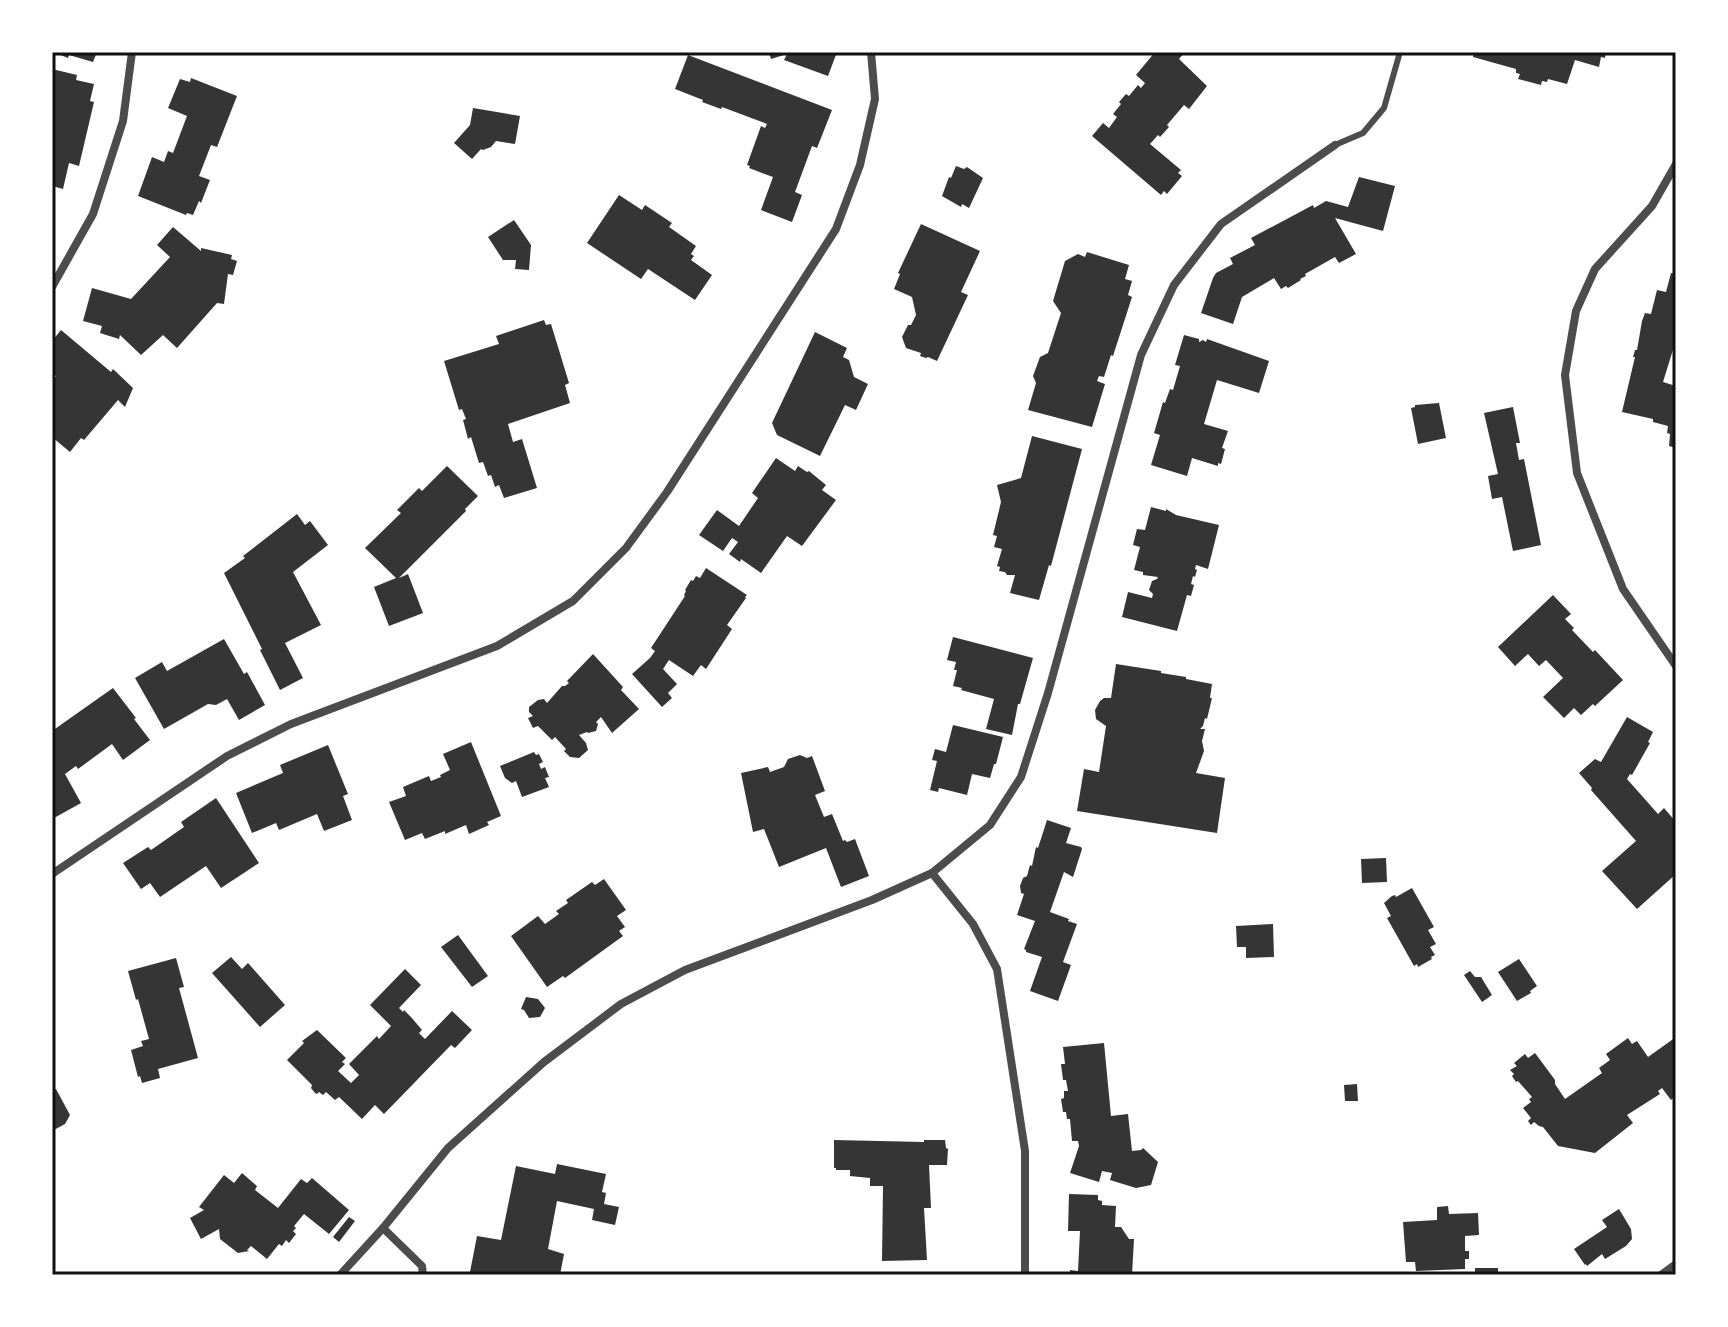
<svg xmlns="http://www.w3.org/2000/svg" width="1728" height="1327" font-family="Lato,sans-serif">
<rect width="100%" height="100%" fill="#fff"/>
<g fill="#353535">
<polygon points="53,52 97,52 93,62 69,55 68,58"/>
<polygon points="769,52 837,52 828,76 784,60 787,54 771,59"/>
<polygon points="1155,52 1185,52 1179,59 1207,86 1189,109 1184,105 1167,125 1169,127 1160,137 1158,135 1150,144 1181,170 1178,173 1182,176 1167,194 1164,191 1161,195 1092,136 1103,123 1109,128 1117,117 1113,114 1121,104 1119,102 1126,94 1129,96 1138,85 1141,88 1145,83 1136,75"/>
<polygon points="1474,52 1606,52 1605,58 1601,57 1599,67 1575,60 1567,84 1548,79 1547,82 1542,81 1541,85 1518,79 1520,74 1516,73 1516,69 1473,57"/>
<polygon points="688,55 832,110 817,148 812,146 795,192 802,195 792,222 761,210 773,177 749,168 750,166 747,165 761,126 765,128 767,124 722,107 721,109 702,102 703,100 675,89"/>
<polygon points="52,69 77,75 76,80 94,84 90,101 94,102 79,166 69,163 63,189 52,186"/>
<polygon points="191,78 237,96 217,147 211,145 199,176 210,180 201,203 199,201 193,215 187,213 186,215 138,196 152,157 164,162 168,151 173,153 187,116 168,108 180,79 190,82"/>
<polygon points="473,108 520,116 515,144 496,141 491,147 483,150 481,149 472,159 454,143 470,125"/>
<polygon points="956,166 964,169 967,167 983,178 969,208 962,204 961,207 942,196 949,177 951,178"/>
<polygon points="1359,177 1395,186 1383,231 1335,218 1356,254 1339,263 1335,257 1305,274 1306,276 1300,279 1301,280 1288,288 1286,286 1281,289 1274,278 1242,297 1233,324 1201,313 1213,278 1216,273 1233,264 1230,258 1255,245 1251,238 1313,205 1314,208 1326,201 1348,207"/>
<polygon points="619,195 642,210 645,205 672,223 669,227 696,246 691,254 694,256 691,260 712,275 695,300 648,269 641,279 587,243"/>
<polygon points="514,220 531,245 529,270 515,269 516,260 503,260 488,237"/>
<polygon points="921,224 980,251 961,292 968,295 937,361 928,357 926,358 920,356 921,353 906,348 902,337 908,325 911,325 916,315 912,297 894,289 900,274 898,273"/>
<polygon points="173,227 201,251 201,248 232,255 231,259 237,261 233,275 228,274 224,304 217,303 177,348 163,335 141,355 120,335 119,339 100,333 102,326 83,321 92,288 131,299 170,257 157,245"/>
<polygon points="1087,252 1129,265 1125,279 1132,281 1128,295 1132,297 1113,356 1111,355 1104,377 1099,376 1097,381 1105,384 1092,427 1028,410 1036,383 1033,376 1040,357 1048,353 1061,313 1053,301 1065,261 1078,254 1085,257"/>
<polygon points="1671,273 1676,274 1676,325 1673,339 1676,340 1663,382 1676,386 1676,448 1669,446 1670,434 1667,433 1668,426 1653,422 1653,419 1622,412 1635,357 1633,357 1635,350 1637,350 1642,321 1645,313 1651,314 1657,290 1666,292"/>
<polygon points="544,320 546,325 551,324 569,383 565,385 570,403 508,424 513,442 522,439 537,488 504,498 499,485 495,487 491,475 488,476 483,462 479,463 471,437 468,439 463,420 466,419 462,409 459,410 444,361 499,344 496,336"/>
<polygon points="61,330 111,372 113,369 133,388 125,407 118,400 84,440 81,438 70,452 52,437 52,382 56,376 52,373 52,341"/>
<polygon points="815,332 847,348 843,357 849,360 854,377 868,384 856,410 845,405 820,456 777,435 772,423"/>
<polygon points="1184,335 1199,339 1199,342 1203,340 1206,342 1207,339 1269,361 1259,393 1217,380 1204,424 1228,431 1222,448 1225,449 1221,464 1218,463 1218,466 1192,458 1187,476 1151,465 1160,435 1154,433 1163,402 1165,403 1170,389 1173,390 1180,366 1175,365"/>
<polygon points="1439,403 1446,438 1418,444 1411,408 1415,407 1415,405"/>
<polygon points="1513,407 1520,443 1516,443 1519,460 1524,459 1541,545 1513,551 1502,497 1492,499 1488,476 1498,474 1484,413"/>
<polygon points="1032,436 1082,449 1051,566 1049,565 1039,600 1010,593 1015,575 1007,575 1005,572 999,571 1000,567 997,566 1002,549 994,547 997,536 993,535 1001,502 997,485 1021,478"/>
<polygon points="776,458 795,471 798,466 807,472 809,471 826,485 822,490 836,500 802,546 787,536 761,573 741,559 740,562 729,554 738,542 732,538 723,551 699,535 717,510 739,526 758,498 752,493"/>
<polygon points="447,466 478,496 465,509 466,511 399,578 408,574 423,613 389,626 374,587 396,578 365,548 401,513 397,510 419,488 422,491"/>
<polygon points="1151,507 1166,511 1166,509 1176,515 1219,525 1208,569 1196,565 1195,569 1197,570 1195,577 1193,576 1191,584 1194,585 1191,596 1187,595 1177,631 1122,617 1128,592 1152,598 1153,594 1149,590 1152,581 1157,579 1158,577 1143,575 1143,572 1134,570 1140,547 1133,545 1137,529 1145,530"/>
<polygon points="297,514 305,525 310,521 328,545 293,572 321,625 285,643 303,678 280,690 260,650 262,649 224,573 245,558 243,556"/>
<polygon points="706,568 747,595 745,597 746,598 727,625 732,629 706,669 701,665 693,676 669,660 663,669 677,684 668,693 672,698 662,707 632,674 650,658 655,651 651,648 685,596 684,595 686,591 685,590 691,580 693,581 696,576 700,578"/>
<polygon points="1553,595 1571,614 1565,619 1574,628 1572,630 1593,652 1595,650 1623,680 1595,706 1593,704 1581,715 1574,708 1564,718 1543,697 1563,678 1546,660 1539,666 1528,654 1515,666 1498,647"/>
<polygon points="953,637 1033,658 1020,704 1018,704 1012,735 986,729 994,699 961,690 962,688 953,686 957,670 954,670 956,662 947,660"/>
<polygon points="224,639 244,674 247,672 265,705 239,720 227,699 216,705 208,704 164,729 135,678 162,662 167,671"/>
<polygon points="593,654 623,687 621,690 639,709 612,733 601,717 596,722 598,724 596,731 588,733 587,732 579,735 586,743 588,750 579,758 570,757 564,751 566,749 555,737 552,740 538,726 533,728 528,718 533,716 529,712 529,707 538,700 544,699 547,703 562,686 565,686 569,683 567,681"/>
<polygon points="1116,664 1161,671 1161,673 1186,677 1186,679 1212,684 1210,698 1212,698 1207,719 1205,718 1203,726 1200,729 1205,729 1202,741 1204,751 1196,773 1225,778 1217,833 1077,811 1084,769 1099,772 1106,726 1096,719 1095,710 1100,701 1104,698 1111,698"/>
<polygon points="113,688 136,718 134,719 150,740 123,760 112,744 78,769 76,766 65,774 81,803 54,818 52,814 52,731"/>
<polygon points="1627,717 1653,732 1648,742 1650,743 1632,775 1630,774 1627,779 1658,814 1664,808 1676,822 1676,869 1673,872 1676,874 1637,909 1602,871 1636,841 1591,790 1592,788 1579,773 1595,759 1601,762"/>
<polygon points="953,725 1003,737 996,764 994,764 990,778 972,774 967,795 939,788 938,792 930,790 937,761 932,760 935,749 946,752"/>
<polygon points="471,742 501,816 487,822 489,825 469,834 466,825 445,834 445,831 425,839 422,833 405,840 389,802 406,796 403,787 429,776 431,781 441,777 440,775 450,770 443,754"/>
<polygon points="328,745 348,794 343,796 352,820 324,831 317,814 279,830 276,823 252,833 236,793 283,773 280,765"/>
<polygon points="534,752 536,755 539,754 543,762 539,764 541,769 545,767 549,777 545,778 549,787 522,797 516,781 512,783 505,778 500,766"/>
<polygon points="800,755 807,758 812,756 825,791 815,795 824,817 832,814 843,841 845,840 847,842 855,839 869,876 841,887 826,848 779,867 764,829 753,832 741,773 768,767 770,772 784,767 788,759"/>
<polygon points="216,798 259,863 221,888 206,866 160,897 150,883 141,889 123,863 148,847 151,850 184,827 181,822"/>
<polygon points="1047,820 1071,828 1066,843 1081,847 1082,849 1073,877 1064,872 1050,912 1069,919 1068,921 1077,924 1063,962 1071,965 1058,1001 1030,991 1042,957 1026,952 1026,950 1024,949 1035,921 1017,915 1024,894 1021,893 1020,886 1023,878 1027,876 1030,865 1032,866 1036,847 1038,848"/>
<polygon points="1386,858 1387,882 1362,883 1361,859"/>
<polygon points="604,879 626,910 617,916 625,927 619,931 623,936 565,978 563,976 547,987 511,936 538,916 545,924 559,914 556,911 568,903 566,900 592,882 595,885"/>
<polygon points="1412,888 1434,927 1428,930 1436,944 1430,947 1435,955 1431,957 1432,959 1418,967 1417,964 1414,966 1387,918 1391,916 1384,903 1392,896 1395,895 1396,897"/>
<polygon points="1273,924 1274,957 1246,958 1246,947 1237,947 1236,926"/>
<polygon points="458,935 488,976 472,987 441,947"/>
<polygon points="231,957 242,969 248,963 285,1005 260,1027 212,973"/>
<polygon points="176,958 184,987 179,988 198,1058 158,1069 160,1078 142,1083 140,1076 138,1077 131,1050 143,1046 141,1041 149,1039 138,999 136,1000 128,971"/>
<polygon points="1519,959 1537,986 1530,991 1531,993 1517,1001 1498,972"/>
<polygon points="405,969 421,985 399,1008 403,1012 404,1010 411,1017 422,1030 419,1033 425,1039 452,1011 472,1030 455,1048 451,1045 384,1114 375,1105 362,1119 339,1097 335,1100 326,1092 323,1095 319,1092 317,1094 315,1093 311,1088 312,1085 287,1060 304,1043 302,1041 317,1030 346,1058 342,1062 345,1064 338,1071 351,1083 359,1075 349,1064 377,1036 379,1039 391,1026 370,1005"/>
<polygon points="1470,971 1475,977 1481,977 1492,995 1482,1002 1464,975"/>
<polygon points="526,997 538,999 545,1008 540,1017 529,1018 524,1010 521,1009"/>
<polygon points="1676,1037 1676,1096 1671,1100 1662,1088 1658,1091 1660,1094 1627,1115 1633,1123 1595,1153 1558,1146 1543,1127 1539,1126 1534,1122 1531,1125 1528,1121 1531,1118 1523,1108 1531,1102 1529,1099 1532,1097 1518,1081 1516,1082 1512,1076 1514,1074 1510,1070 1517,1066 1514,1063 1525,1054 1528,1058 1535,1053 1555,1080 1555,1084 1565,1099 1602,1073 1599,1068 1610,1060 1606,1054 1628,1038 1632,1044 1637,1041 1648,1057"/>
<polygon points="1104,1043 1111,1116 1128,1114 1132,1151 1141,1150 1143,1148 1158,1162 1151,1185 1136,1188 1110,1180 1112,1173 1102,1171 1099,1182 1070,1173 1079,1146 1078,1141 1072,1141 1070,1119 1067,1119 1066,1112 1063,1112 1061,1099 1064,1098 1064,1091 1068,1091 1066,1080 1063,1080 1061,1064 1065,1064 1063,1047"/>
<polygon points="1357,1084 1358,1101 1345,1101 1344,1085"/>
<polygon points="56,1089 70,1115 65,1124 52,1131 52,1091"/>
<polygon points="834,1140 924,1142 924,1140 945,1140 946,1148 948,1149 947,1165 929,1165 931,1208 924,1208 927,1260 882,1261 883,1186 870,1186 870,1178 850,1176 850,1170 836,1170 836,1168 834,1168"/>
<polygon points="557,1164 606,1174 602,1192 606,1193 604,1204 619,1207 615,1225 592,1220 594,1209 557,1201 548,1249 564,1254 560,1275 485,1275 470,1272 477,1236 501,1240 516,1166 555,1174"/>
<polygon points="242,1173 257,1186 255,1190 278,1208 301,1179 307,1183 312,1178 349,1210 329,1234 304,1214 294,1226 296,1228 293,1231 296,1234 289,1243 286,1240 282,1246 279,1244 267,1259 251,1246 247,1250 249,1251 238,1253 220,1239 219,1229 201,1239 190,1218 204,1210 199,1207 224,1175 234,1183"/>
<polygon points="1069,1194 1098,1195 1098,1200 1102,1201 1102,1205 1116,1206 1115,1227 1121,1227 1129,1239 1134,1239 1132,1275 1070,1275 1070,1270 1078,1271 1080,1231 1068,1231"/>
<polygon points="1448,1206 1449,1214 1478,1213 1479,1235 1465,1236 1465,1251 1469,1251 1469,1259 1465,1259 1465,1269 1416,1271 1415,1262 1406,1262 1403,1222 1437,1220 1437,1207"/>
<polygon points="1619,1209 1631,1229 1632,1239 1626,1246 1605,1259 1602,1254 1587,1266 1586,1264 1585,1265 1574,1249 1607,1227 1602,1220"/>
<polygon points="349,1217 355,1221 339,1242 333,1237"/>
<rect x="1475" y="1268" width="23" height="7"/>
</g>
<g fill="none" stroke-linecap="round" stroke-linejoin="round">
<polyline stroke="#4c4c4c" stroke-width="6" points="1335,145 1363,133 1384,108 1400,52"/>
<g stroke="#4c4c4c" stroke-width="8">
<polyline points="1676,164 1652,206 1595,269 1576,311 1565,375 1577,473 1623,589 1676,666"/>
<polyline points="52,287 93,214 123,121 132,52"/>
<polyline points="932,873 973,924 997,969 1025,1151 1025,1275"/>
<polyline points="52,874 227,756 291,724 497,646 573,601 626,548 667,492 836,229 860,165 875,99 871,52"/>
<polyline points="383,1228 422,1266 423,1275"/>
<polyline points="340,1275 383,1228 448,1148 544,1062 621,1004 685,970 872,900 932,873 990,825 1021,777 1048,693 1141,355 1174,285 1221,224 1335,145"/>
<polyline points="1661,1275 1676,1264"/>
</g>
</g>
<rect width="1728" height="1327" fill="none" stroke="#ffffff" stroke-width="108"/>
<rect x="54" y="54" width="1620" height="1219" fill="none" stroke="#111" stroke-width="3"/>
</svg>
